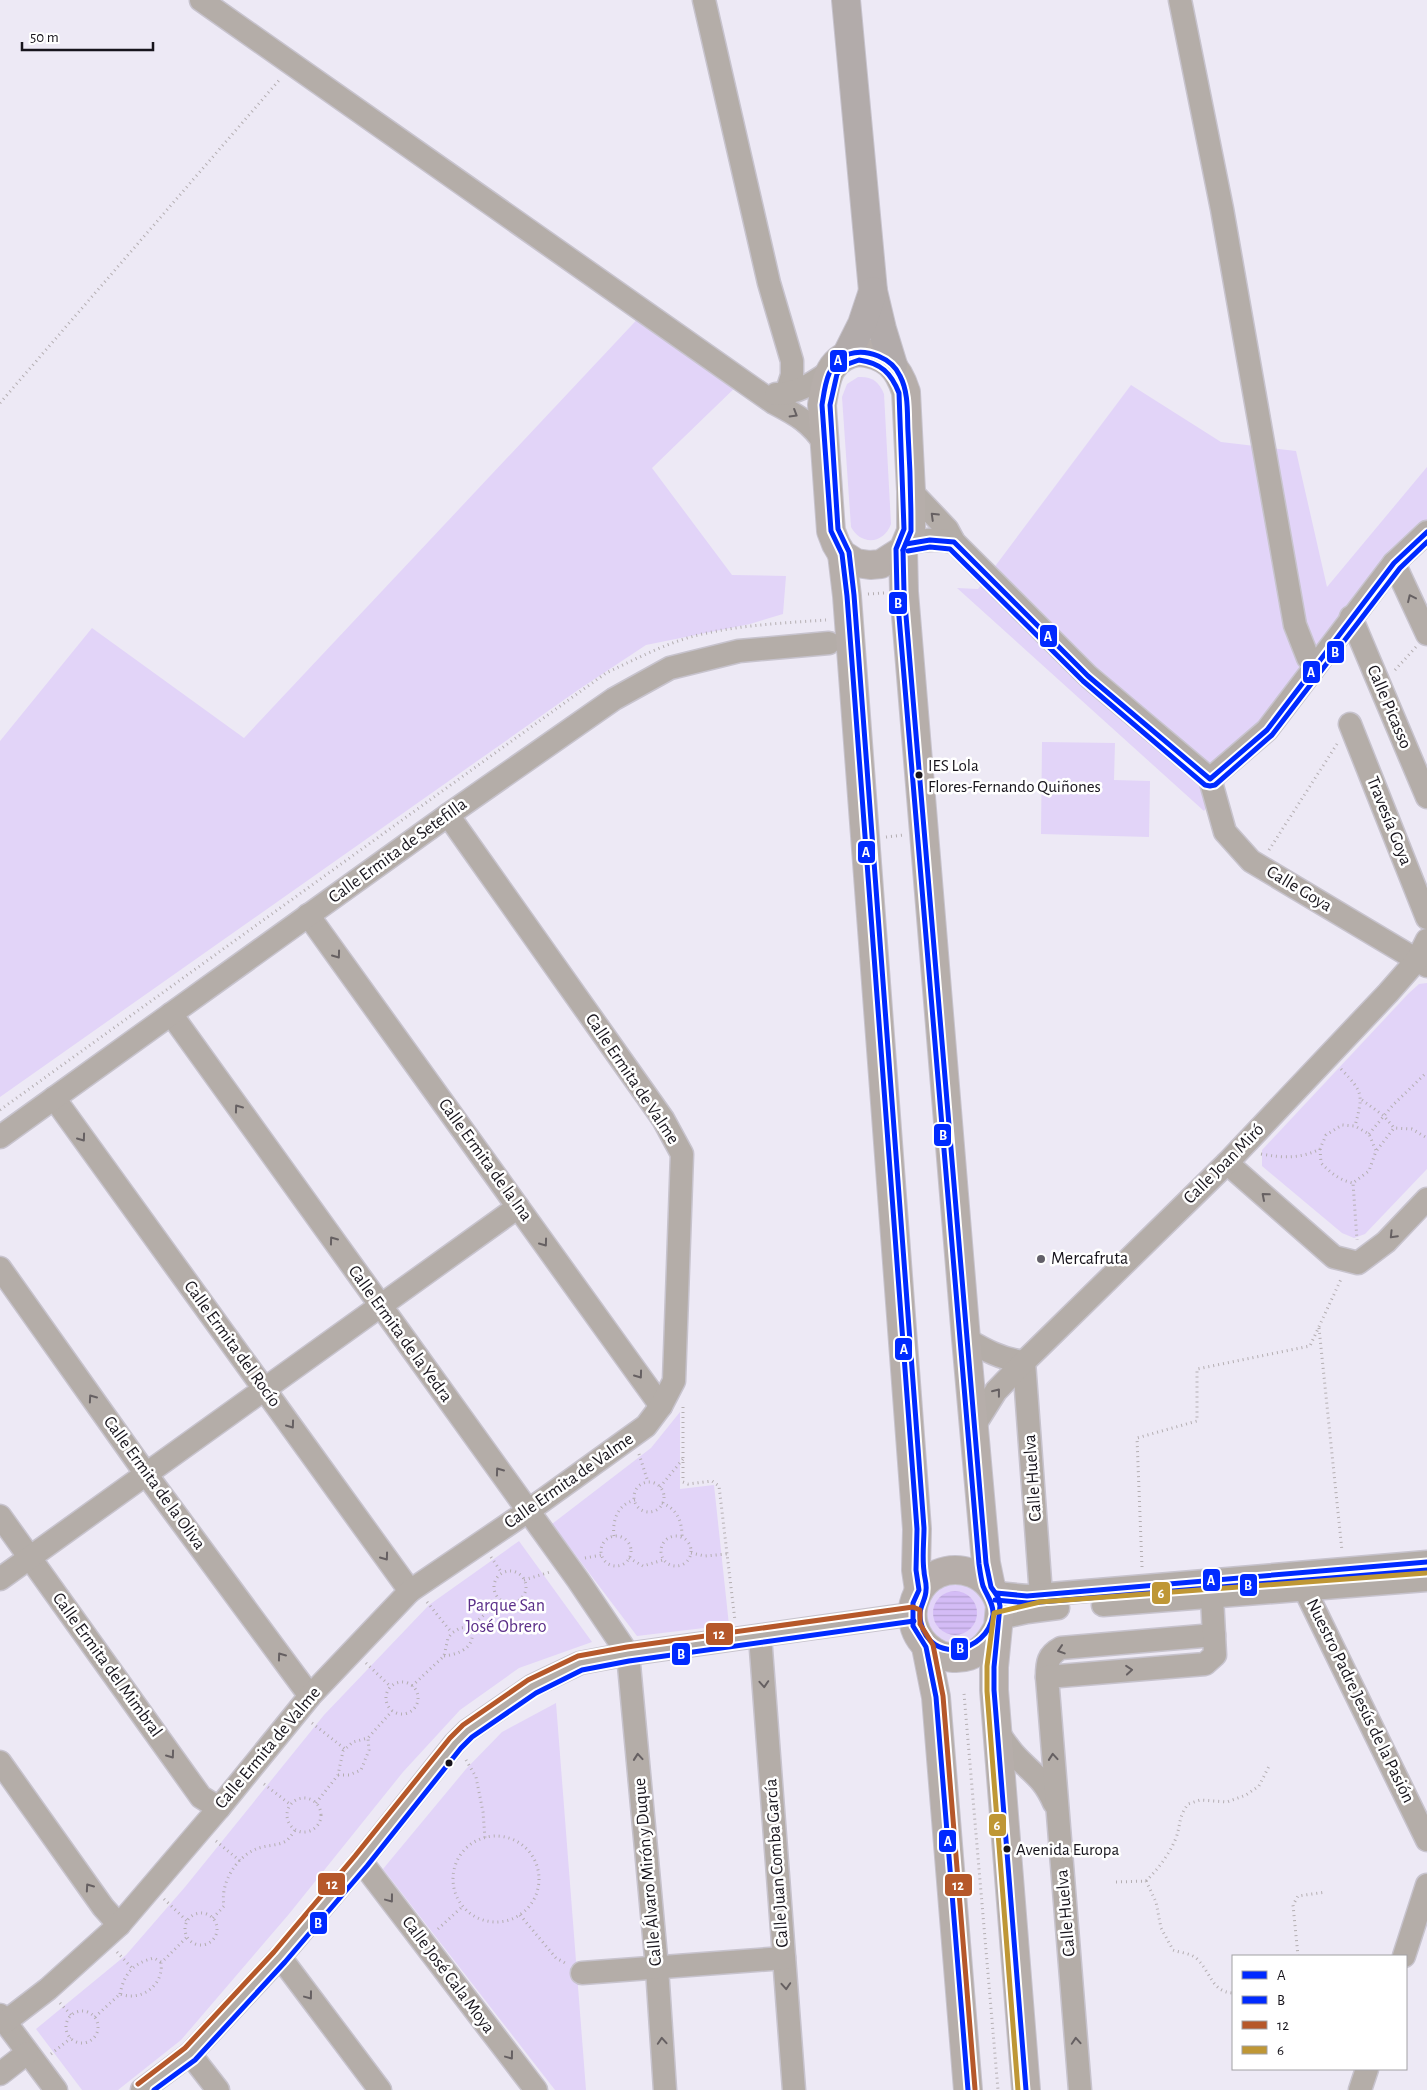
<svg xmlns="http://www.w3.org/2000/svg" width="1427" height="2090" font-family="'Alegreya Sans',sans-serif">
<defs>
<pattern id="water-rules" width="6" height="5" patternUnits="userSpaceOnUse" patternTransform="scale(1.25)"><rect width="6" height="5" fill="#d4bcf6"/><path d="M0 2.5h6" fill="none" stroke="#b5a1d2"/></pattern>
</defs>
<rect width="100%" height="100%" fill="#ede9f5"/>
<g fill="#e2d4f8">
<polygon points="646,310 743,380 652,468 732,575 786,576 783,614 750,624 646,645 578,690 0,1097 0,741 92,628 244,738"/>
<path d="M858,377c13,-1 21,4 26,17l7,130c-7,20 -30,22 -40,3l-9,-130 5,-13z"/>
<polygon points="1131,385 1221,442 1296,451 1327,587 1427,467 1427,528 1286,703 1204,811 957,588 978,589"/>
<polygon points="1042,742 1115,743 1114,780 1150,781 1149,837 1041,834"/>
<polygon points="1427,983 1427,1169 1365,1234 1354,1238 1342,1233 1262,1166 1262,1150 1408,994 1419,984"/>
<polygon points="680,1412 680,1489 714,1485 729,1625 637,1636 552,1524 651,1448"/>
<polygon points="519,1541 592,1642 519,1668 460,1710 403,1772 289,1914 181,2040 118,2090 82,2090 36,2029 126,1955 185,1887 324,1715 429,1605"/>
<path d="M963,1581c5,4 12,6 16,11 3,2 4,7 5,10 11,25 -19,56 -43,40 -3,-2 -6,-6 -8,-8 -15,-15 -8,-29 1,-45z"/>
<polygon points="556,1703 586,2090 555,2090 383,1869 466,1769 502,1732"/>
</g>
<circle fill="url(#water-rules)" cx="955" cy="1613" r="22"/>
<g fill="none" stroke-linecap="round" stroke-linejoin="round">
<g stroke="#c7c3cd" stroke-width="25">
<g id="minor">
<path d="M201,0l573,403c23,12 36,19 51,41"/>
<polyline points="704,0 769,283 792,361 792,375 786,394"/>
<polyline points="1180,0 1222,209 1295,625 1308,658 1315,665"/>
<path d="M776,394c21,0 37,-11 53,-22"/>
<polyline points="911,491 947,529 954,542 1088,676 1210,779 1267,730 1394,563 1427,532"/>
<path d="M906,544c17,-5 31,-6 48,-2"/>
<polyline points="1394,563 1427,634"/>
<polyline points="1351,617 1427,797"/>
<polyline points="1350,724 1427,918"/>
<polyline points="1210,779 1225,832 1251,861 1427,966"/>
<polyline points="308,915 661,1406"/>
<polyline points="171,1014 578,1580 628,1654 657,1968 665,2090"/>
<polyline points="54,1098 410,1591"/>
<polyline points="0,1137 448,815 614,699 670,668 739,651 829,643"/>
<polyline points="1227,1163 1334,1257 1358,1263 1386,1242 1427,1199"/>
<polyline points="0,1268 146,1474 310,1696"/>
<path d="M966,1339c19,11 35,20 58,23"/>
<polyline points="1024,1362 1041,1595"/>
<polyline points="974,1426 996,1391 1024,1362 1227,1163 1388,993 1417,960 1427,940"/>
<polyline points="0,1516 201,1797 219,1808"/>
<polyline points="0,1579 518,1207"/>
<polyline points="1305,1590 1427,1840"/>
<polyline points="996,1593 1027,1596 1427,1562"/>
<polyline points="1103,1605 1427,1580"/>
<polyline points="1000,1618 1027,1612 1058,1608"/>
<polyline points="760,1636 794,2090"/>
<path d="M1047,1677c0,-15 1,-22 14,-29l153,-13"/>
<path d="M997,1731c6,8 11,16 17,23 17,19 29,23 40,49"/>
<polyline points="0,1762 103,1907 119,1925"/>
<polyline points="361,1861 536,2090"/>
<polyline points="1404,1956 1427,1885"/>
<polyline points="280,1957 380,2090"/>
<polyline points="582,1973 784,1958"/>
<polyline points="0,2015 56,2090"/>
<polyline points="5,2022 48,1989 119,1925 219,1808 310,1696 410,1591 528,1511 646,1426 661,1406 674,1381 682,1154 663,1119 448,815"/>
<polyline points="190,2054 218,2090"/>
<polyline points="0,2074 27,2053"/>
<polyline points="142,2090 190,2054 280,1957 361,1861 455,1743 467,1731 532,1686 580,1663 628,1654 913,1614"/>
<polyline points="1080,2090 1047,1677 1205,1664 1215,1655 1212,1597"/>
<polyline points="1360,2090 1367,2069"/>
</g>
</g>
<g stroke="#c7c3cd" stroke-width="30">
<g id="major">
<path d="M859,352c28,3 39,15 47,40l5,99v40l-8,19 -22,14 -11,1 -14,-2 -14,-9 -6,-10 -5,-13 -9,-126c4,-27 7,-48 37,-53z"/>
<polyline points="903,550 904,592 966,1339 986,1563 991,1587"/>
<polyline points="842,554 847,596 917,1529 916,1570 919,1590"/>
<path d="M998,1627c-7,13 -14,24 -29,29 -12,4 -26,2 -36,-5 -43,-29 -12,-96 39,-78 14,5 25,19 28,33l-6,61v23l32,400"/>
<polyline points="926,1647 936,1697 968,2090"/>
</g>
</g>
<g stroke="#c7c3cd" stroke-width="30">
<g id="highway">
<polyline points="846,0 873,291 882,329 893,365"/>
<polyline points="847,354 862,324 873,291"/>
</g>
</g>
<g stroke="#b4aeb1" stroke-width="3" stroke-dasharray="1 4" stroke-linecap="butt">
<polyline points="0,403 281,78"/>
<polyline points="868,594 884,593"/>
<polyline points="1395,670 1416,647"/>
<polyline points="886,837 904,835"/>
<polyline points="1269,850 1337,744"/>
<path d="M1341,1069c23,24 22,26 14,57"/>
<polyline points="1362,1100 1384,1116 1394,1128"/>
<path d="M0,1110l606,-437c30,-14 60,-30 92,-38 42,-10 85,-12 128,-15"/>
<polyline points="1369,1134 1393,1105 1427,1072"/>
<path d="M1320,1149l1,14c10,10 18,17 32,20"/>
<polyline points="1377,1150 1394,1128 1412,1129 1427,1138"/>
<path d="M1261,1154c22,4 39,5 59,-5l6,-14 16,-10 13,1 14,8 7,17 -7,20 -16,12 4,57"/>
<polyline points="1319,1328 1342,1551"/>
<polyline points="683,1407 683,1482 688,1484 712,1481 719,1486 735,1621"/>
<polyline points="639,1454 648,1482"/>
<circle cx="649" cy="1497" r="15"/>
<polyline points="660,1487 683,1459"/>
<path d="M662,1503c15,6 20,18 20,33"/>
<circle cx="676" cy="1551" r="15"/>
<circle cx="616" cy="1551" r="15"/>
<path d="M614,1536c-2,-16 4,-32 21,-36"/>
<polyline points="691,1553 705,1556 727,1554"/>
<polyline points="491,1557 502,1573"/>
<polyline points="585,1558 602,1555"/>
<polyline points="629,1558 643,1566 663,1560"/>
<polyline points="1142,1567 1137,1438 1197,1421 1197,1369 1310,1346 1342,1277"/>
<circle cx="510" cy="1587" r="16"/>
<polyline points="524,1580 550,1572"/>
<polyline points="427,1602 452,1633"/>
<path d="M444,1656c16,-2 33,-9 27,-29"/>
<polyline points="366,1663 391,1687"/>
<circle cx="402" cy="1698" r="16"/>
<polyline points="412,1686 444,1656 448,1638 452,1633 460,1628 471,1627 500,1600"/>
<polyline points="964,1694 998,2090"/>
<polyline points="312,1723 345,1749"/>
<polyline points="466,1760 476,1777 483,1812 485,1838"/>
<polyline points="338,1775 349,1775 361,1770 369,1750 368,1738"/>
<polyline points="264,1784 291,1805"/>
<circle cx="304" cy="1815" r="17"/>
<polyline points="316,1803 338,1775 343,1751 353,1742 368,1738 392,1711"/>
<circle cx="496" cy="1879" r="43"/>
<polyline points="216,1841 240,1861"/>
<path d="M1146,1881c12,-12 23,-26 30,-43 5,-14 2,-20 12,-34l12,-4 27,2 19,-7 13,-9 10,-20"/>
<path d="M1116,1882l30,-1 10,21 5,26 12,22c8,3 19,3 25,10 13,13 14,32 35,33"/>
<polyline points="164,1899 187,1921"/>
<circle cx="201" cy="1929" r="16"/>
<polyline points="520,1915 556,1958 567,1964"/>
<path d="M213,1918l11,-12c-4,-22 11,-48 32,-57 9,-4 22,-3 30,-8 3,-2 7,-8 10,-12"/>
<polyline points="438,1929 463,1906"/>
<polyline points="117,1952 132,1968"/>
<polyline points="1298,1956 1293,1905 1298,1896 1326,1892"/>
<path d="M120,1994c4,-20 13,-31 34,-36l7,4"/>
<polyline points="60,2003 72,2016"/>
<circle cx="82" cy="2027" r="16"/>
<path d="M95,2017l25,-23c21,8 44,-9 41,-31l26,-26"/>
<polyline points="51,2054 71,2038"/>
</g>
<use href="#minor" stroke="#b4ada8" stroke-width="22"/>
<use href="#major" stroke="#b6aeaa" stroke-width="28"/>
<use href="#highway" stroke="#b2abaa" stroke-width="28"/>
<g stroke="#fff" stroke-width="9">
<g id="bus-1">
<polyline points="906,544 930,540 954,542 1088,676 1210,779 1267,730 1394,563 1427,532"/>
<path d="M903,550l8,-19c0,-33 -1,-66 -3,-99 -1,-18 1,-39 -8,-56 -8,-18 -33,-28 -51,-22 -22,8 -24,32 -27,51l9,126 11,23 5,42 70,933 -1,41 3,20 -6,13v23l13,21 10,50 32,393"/>
<polyline points="903,550 904,592 986,1563 991,1587 998,1597 1000,1606 994,1667 994,1690 1026,2090"/>
<polyline points="996,1593 1027,1596 1427,1562"/>
</g>
</g>
<g stroke="#fff" stroke-width="9">
<g id="bus-2">
<path d="M859,360c22,3 32,13 40,33l5,136 -8,20 1,44 82,971c1,7 2,15 4,22 4,10 11,18 10,29 -6,39 -63,49 -72,8 -4,-16 5,-21 5,-33 1,-7 -2,-13 -2,-19 -2,-14 0,-29 0,-43l-70,-933 -5,-43 -11,-23 -8,-124 7,-31 8,-9z"/>
<polyline points="908,551 930,547 950,549 1083,681 1205,785 1210,786 1215,785 1272,735 1400,568 1427,542"/>
<polyline points="995,1600 1028,1603 1427,1570"/>
<polyline points="154,2090 195,2060 285,1962 367,1866 461,1748 472,1737 536,1693 582,1670 629,1661 914,1621"/>
</g>
</g>
<g stroke="#fff" stroke-width="9">
<polyline id="bus-3" points="138,2084 185,2048 274,1952 355,1856 450,1738 463,1725 528,1680 578,1656 627,1647 913,1607 920,1610 920,1624 933,1645 943,1696 975,2089"/>
</g>
<g stroke="#fff" stroke-width="9">
<polyline id="bus-4" points="1018,2090 987,1691 987,1666 994,1613 1040,1602 1426,1573"/>
</g>
<use href="#bus-1" stroke="#002aff" stroke-width="5"/>
<use href="#bus-2" stroke="#002aff" stroke-width="5"/>
<use href="#bus-3" stroke="#b6582a" stroke-width="5"/>
<use href="#bus-4" stroke="#bf9735" stroke-width="5"/>
</g>
<defs><path id="oneway-chevron" d="M-2-3.5L2.5 0L-2 3.5" fill="none" stroke-width="1.6" stroke-linecap="round" stroke-linejoin="round" transform="scale(1.25)"/></defs>
<g stroke="#666062">
<use href="#oneway-chevron" transform="translate(794 414) rotate(31)"/>
<use href="#oneway-chevron" transform="translate(934 516) rotate(-136)"/>
<use href="#oneway-chevron" transform="translate(1411 598) rotate(-115)"/>
<use href="#oneway-chevron" transform="translate(337 955) rotate(54)"/>
<use href="#oneway-chevron" transform="translate(238 1108) rotate(-126)"/>
<use href="#oneway-chevron" transform="translate(82 1138) rotate(54)"/>
<use href="#oneway-chevron" transform="translate(1265 1196) rotate(-139)"/>
<use href="#oneway-chevron" transform="translate(1393 1235) rotate(134)"/>
<use href="#oneway-chevron" transform="translate(333 1240) rotate(-126)"/>
<use href="#oneway-chevron" transform="translate(544 1243) rotate(54)"/>
<use href="#oneway-chevron" transform="translate(639 1375) rotate(54)"/>
<use href="#oneway-chevron" transform="translate(997 1392) rotate(-52)"/>
<use href="#oneway-chevron" transform="translate(92 1398) rotate(-125)"/>
<use href="#oneway-chevron" transform="translate(291 1425) rotate(54)"/>
<use href="#oneway-chevron" transform="translate(499 1471) rotate(-126)"/>
<use href="#oneway-chevron" transform="translate(385 1557) rotate(54)"/>
<use href="#oneway-chevron" transform="translate(1061 1650) rotate(162)"/>
<use href="#oneway-chevron" transform="translate(281 1656) rotate(-126)"/>
<use href="#oneway-chevron" transform="translate(1129 1670) rotate(-5)"/>
<use href="#oneway-chevron" transform="translate(764 1684) rotate(86)"/>
<use href="#oneway-chevron" transform="translate(171 1755) rotate(54)"/>
<use href="#oneway-chevron" transform="translate(638 1757) rotate(-95)"/>
<use href="#oneway-chevron" transform="translate(1053 1757) rotate(-95)"/>
<use href="#oneway-chevron" transform="translate(89 1887) rotate(-125)"/>
<use href="#oneway-chevron" transform="translate(390 1899) rotate(53)"/>
<use href="#oneway-chevron" transform="translate(786 1986) rotate(86)"/>
<use href="#oneway-chevron" transform="translate(309 1996) rotate(53)"/>
<use href="#oneway-chevron" transform="translate(662 2041) rotate(-94)"/>
<use href="#oneway-chevron" transform="translate(1076 2041) rotate(-94)"/>
<use href="#oneway-chevron" transform="translate(510 2056) rotate(53)"/>
</g>
<g fill="#17141c" stroke="#fff" stroke-width="2">
<circle cx="919" cy="775" r="4.5"/>
<circle cx="449" cy="1763" r="4.5"/>
<circle cx="1007" cy="1849" r="4.5"/>
</g>
<circle fill="#625f68" stroke="#fff" stroke-width="2" cx="1041" cy="1259" r="5"/>
<g text-anchor="middle" dominant-baseline="central" stroke-width="5" stroke-linejoin="round" paint-order="stroke">
<g font-size="17" fill="#17141c" stroke="#fff" text-anchor="start">
<text x="928" y="765">IES Lola<tspan x="928" dy="21">Flores-Fernando Quiñones</tspan></text>
<text x="1016" y="1849">Avenida Europa</text>
</g>
<g font-size="18" fill="#17141c" stroke="#fff">
<text transform="translate(1389 707) rotate(67)">Calle Picasso</text>
<text transform="translate(1389 821) rotate(68)">Travesía Goya</text>
<text transform="translate(398 851) rotate(-36)">Calle Ermita de Setefilla</text>
<text transform="translate(1299 889) rotate(31)">Calle Goya</text>
<text transform="translate(632 1079) rotate(56)">Calle Ermita de Valme</text>
<text transform="translate(485 1160) rotate(54)">Calle Ermita de la Ina</text>
<text transform="translate(1224 1164) rotate(-45)">Calle Joan Miró</text>
<text transform="translate(400 1334) rotate(54)">Calle Ermita de la Yedra</text>
<text transform="translate(232 1344) rotate(54)">Calle Ermita del Rocío</text>
<text transform="translate(1033 1478) rotate(-94)">Calle Huelva</text>
<text transform="translate(569 1481) rotate(-35)">Calle Ermita de Valme</text>
<text transform="translate(154 1483) rotate(54)">Calle Ermita de la Oliva</text>
<text transform="translate(107 1665) rotate(54)">Calle Ermita del Mimbral</text>
<text transform="translate(1360 1701) rotate(64)">Nuestro Padre Jesús de la Pasión</text>
<text transform="translate(268 1748) rotate(-50)">Calle Ermita de Valme</text>
<text transform="translate(777 1863) rotate(-94)">Calle Juan Comba García</text>
<text transform="translate(648 1872) rotate(-95)">Calle Álvaro Mirón y Duque</text>
<text transform="translate(1066 1913) rotate(-95)">Calle Huelva</text>
<text transform="translate(448 1975) rotate(53)">Calle José Cala Moya</text>
</g>
<g font-size="18" fill="#17141c" stroke="#fff" text-anchor="start">
<text x="1051" y="1259">Mercafruta</text>
</g>
<g font-size="18" fill="#5b2f89" stroke="#fff">
<text x="506" y="1606">Parque San<tspan x="506" dy="21">José Obrero</tspan></text>
</g>
</g>
<g stroke="#fff" stroke-width="2">
<rect x="829" y="349" width="19" height="24" rx="5" fill="#002aff"/>
<rect x="888" y="591" width="20" height="24" rx="5" fill="#002aff"/>
<rect x="1039" y="624" width="19" height="24" rx="5" fill="#002aff"/>
<rect x="1326" y="640" width="19" height="24" rx="5" fill="#002aff"/>
<rect x="1302" y="660" width="19" height="24" rx="5" fill="#002aff"/>
<rect x="857" y="840" width="19" height="24" rx="5" fill="#002aff"/>
<rect x="933" y="1123" width="19" height="24" rx="5" fill="#002aff"/>
<rect x="894" y="1337" width="19" height="24" rx="5" fill="#002aff"/>
<rect x="1202" y="1568" width="19" height="24" rx="5" fill="#002aff"/>
<rect x="1239" y="1573" width="19" height="24" rx="5" fill="#002aff"/>
<rect x="1151" y="1581" width="20" height="24" rx="5" fill="#bf9735"/>
<rect x="705" y="1622" width="29" height="24" rx="5" fill="#b6582a"/>
<rect x="950" y="1637" width="19" height="24" rx="5" fill="#002aff"/>
<rect x="671" y="1642" width="20" height="24" rx="5" fill="#002aff"/>
<rect x="988" y="1813" width="19" height="24" rx="5" fill="#bf9735"/>
<rect x="938" y="1829" width="19" height="24" rx="5" fill="#002aff"/>
<rect x="317" y="1872" width="29" height="24" rx="5" fill="#b6582a"/>
<rect x="944" y="1873" width="29" height="24" rx="5" fill="#b6582a"/>
<rect x="309" y="1911" width="19" height="24" rx="5" fill="#002aff"/>
</g>
<g font-size="14" text-anchor="middle" font-weight="bold" fill="#fff">
<text x="838" y="365">A</text>
<text x="898" y="608">B</text>
<text x="1048" y="641">A</text>
<text x="1335" y="657">B</text>
<text x="1311" y="677">A</text>
<text x="866" y="857">A</text>
<text x="943" y="1140">B</text>
<text x="904" y="1354">A</text>
<text x="1211" y="1585">A</text>
<text x="1248" y="1590">B</text>
<text x="1161" y="1598">6</text>
<text x="719" y="1639">12</text>
<text x="960" y="1653">B</text>
<text x="681" y="1659">B</text>
<text x="997" y="1830">6</text>
<text x="948" y="1846">A</text>
<text x="332" y="1889">12</text>
<text x="958" y="1890">12</text>
<text x="318" y="1928">B</text>
</g>
<rect x="1232" y="1955" width="175" height="115" fill="#ffffff" stroke="#a2a1a4"/>
<rect x="1242" y="1971" width="25" height="8" fill="#002aff" stroke="#a2a1a4"/>
<text x="1277" y="1980" font-size="15" fill="#17141c">A</text>
<rect x="1242" y="1996" width="25" height="8" fill="#002aff" stroke="#a2a1a4"/>
<text x="1277" y="2005" font-size="15" fill="#17141c">B</text>
<rect x="1242" y="2021" width="25" height="8" fill="#b6582a" stroke="#a2a1a4"/>
<text x="1277" y="2030" font-size="15" fill="#17141c">12</text>
<rect x="1242" y="2046" width="25" height="8" fill="#bf9735" stroke="#a2a1a4"/>
<text x="1277" y="2055" font-size="15" fill="#17141c">6</text>
<path d="M22 42v8h131v-8" fill="none" stroke="#17141c" stroke-width="2.5"/>
<text x="30" y="42" font-size="15" fill="#17141c" stroke="#ffffff" stroke-width="4" paint-order="stroke">50 m</text>
</svg>
